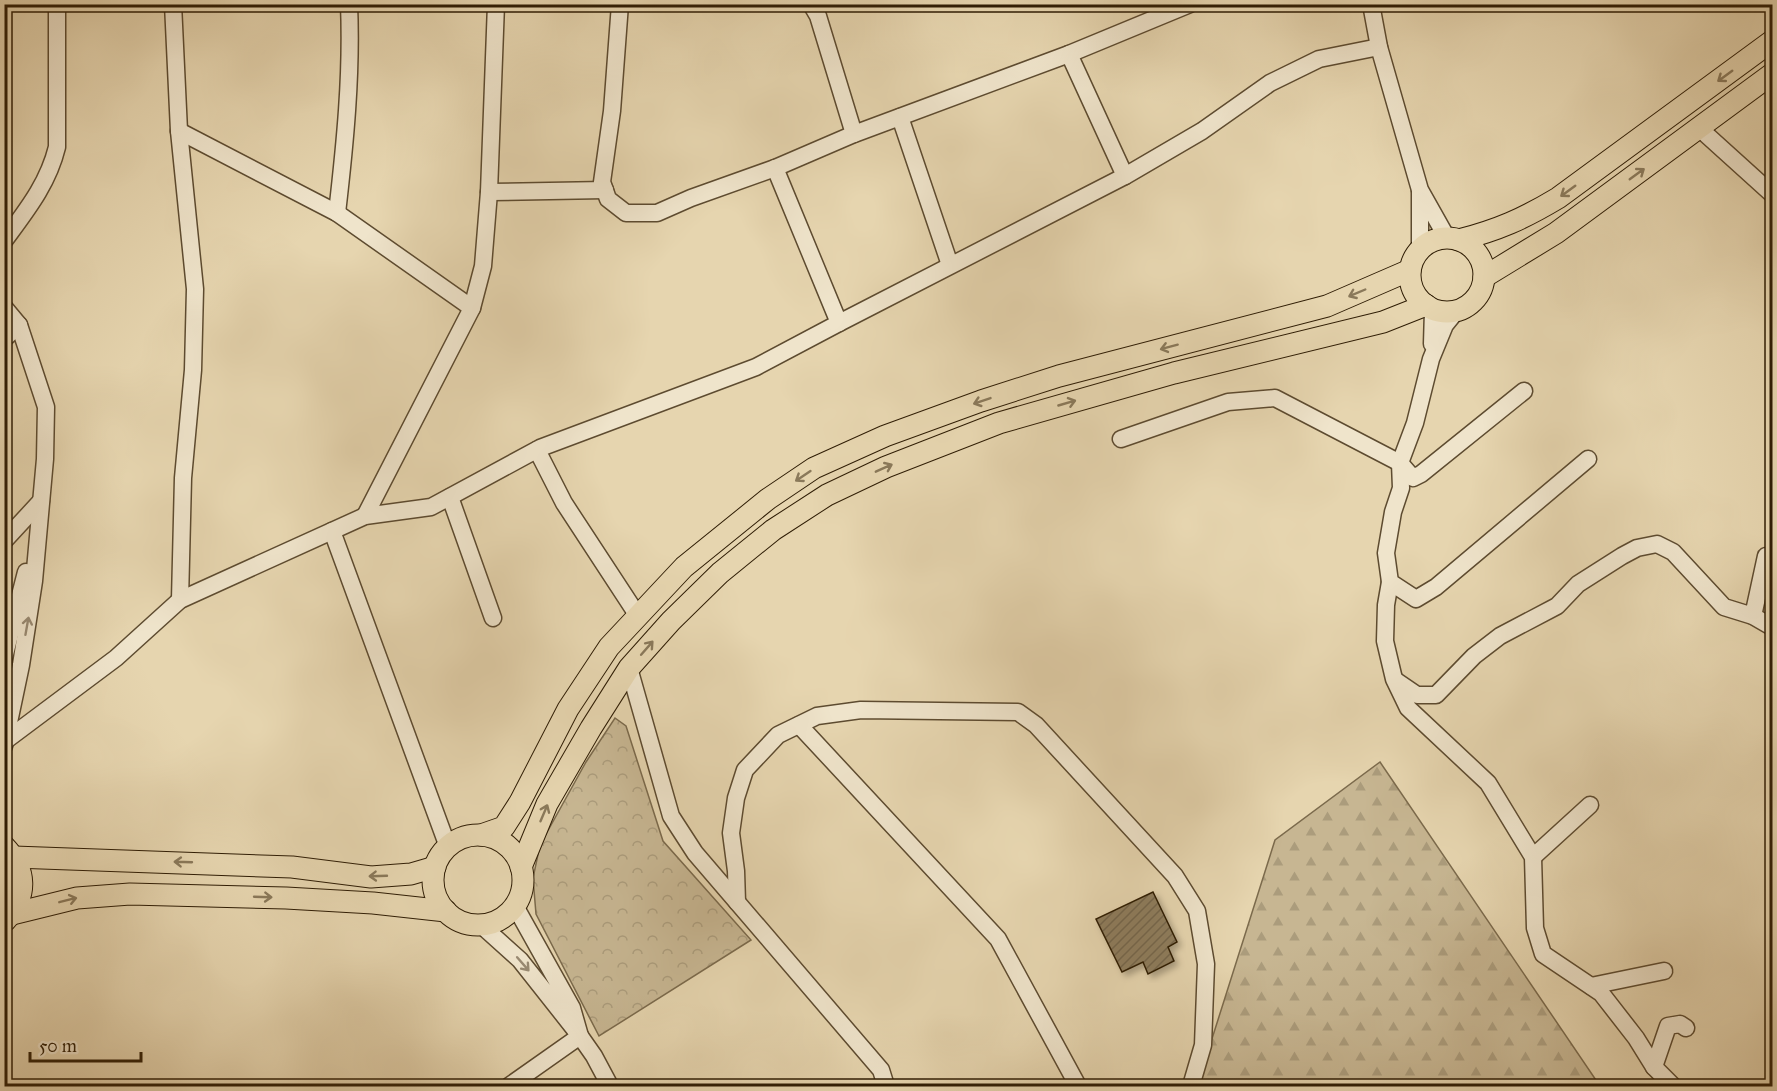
<svg xmlns="http://www.w3.org/2000/svg" width="1777" height="1091" font-family="'IM FELL Great Primer',serif">
<defs>
<pattern id="forest-firs" width="22" height="20" patternUnits="userSpaceOnUse" patternTransform="scale(1.5)"><rect width="22" height="20" fill="#c7b692"/><path d="M5 1l3.5 6h-7zM16 11l3.5 6h-7z" fill="#ab9c7c"/></pattern>
<pattern id="park-crowns" width="20" height="18" patternUnits="userSpaceOnUse" patternTransform="scale(1.5)"><rect width="20" height="18" fill="#c7b692"/><path d="M2 6a3 3 0 1 1 6 0M12 15a3 3 0 1 1 6 0" fill="none" stroke="#ab9c7c"/></pattern>
<pattern id="building-hatch" width="6" height="6" patternUnits="userSpaceOnUse" patternTransform="scale(1.5)"><rect width="6" height="6" fill="#8e7d5d"/><path d="M-1 1l2-2M0 6l6-6M5 7l2-2" fill="none" stroke="#74664b"/></pattern>
<filter id="shadow"><feDropShadow dx="4" dy="4" stdDeviation="3" flood-color="#0004"/></filter>
</defs>
<rect width="100%" height="100%" fill="#e6d5af"/>
<filter id="stains"><feTurbulence type="fractalNoise" baseFrequency=".00333" numOctaves="4"/><feColorMatrix values="0 0 0 0 .2 0 0 0 0 .09 0 0 0 0 .02 0 0 0 .5 -.17"/></filter>
<radialGradient id="worn" r=".72"><stop offset=".6" stop-color="#630" stop-opacity="0"/><stop offset="1" stop-color="#630" stop-opacity=".3"/></radialGradient>
<polygon fill="url(#forest-firs)" stroke="#7b6a4c" stroke-width="1.5" points="1380,762 1600,1086 1197,1086 1275,840"/>
<polygon fill="url(#park-crowns)" stroke="#7b6a4c" stroke-width="1.5" points="615,718 626,726 663,841 751,940 599,1036 536,914 533,878 540,845 586,762"/>
<polygon fill="url(#building-hatch)" stroke="#2f1d05" stroke-width="1.5" filter="url(#shadow)" points="1153,892 1177,942 1168,947 1174,961 1148,974 1143,962 1122,972 1096,919"/>
<g fill="none" stroke-linecap="round" stroke-linejoin="round">
<g stroke="#5d4b30" stroke-width="19">
<g id="minor">
<polyline points="173,4 179,131 195,289 193,370 183,478 180,600"/>
<polyline points="620,4 612,111 602,182 608,199 626,213 657,213 691,198 775,168 854,134 1069,54 1190,4"/>
<polyline points="811,4 818,16 854,134"/>
<polyline points="1371,4 1379,47 1420,190 1447,238"/>
<polyline points="1069,54 1125,176"/>
<polyline points="900,117 950,265"/>
<polyline points="1699,128 1772,194"/>
<polyline points="179,131 337,213 472,308"/>
<polyline points="775,168 839,323"/>
<polyline points="1420,191 1420,249"/>
<polyline points="489,192 605,190"/>
<path d="M337,213c8,-69 15,-139 12,-209"/>
<path d="M4,241c22,-30 44,-57 53,-94v-143"/>
<polyline points="4,307 19,325 46,407 45,459 34,581 21,665 4,746"/>
<polyline points="1458,309 1445,325 1431,359 1415,423 1400,463 1401,488 1393,512 1386,553 1390,582 1416,599 1436,587 1588,459"/>
<polyline points="4,339 19,325"/>
<polyline points="1432,344 1433,310"/>
<polyline points="1121,439 1228,402 1275,398 1400,463 1413,478 1421,474 1524,391"/>
<polyline points="537,450 564,503 638,616"/>
<polyline points="450,497 493,618"/>
<polyline points="365,516 472,308 483,266 489,192 496,4"/>
<polyline points="332,531 448,847"/>
<polyline points="4,541 41,501"/>
<polyline points="1390,582 1386,605 1385,641 1394,679 1408,708 1488,783 1533,857 1535,928 1543,954 1601,993 1636,1038 1654,1067 1673,1086"/>
<polyline points="1753,616 1766,556"/>
<polyline points="4,658 26,572"/>
<polyline points="629,668 671,816 695,853 881,1070 886,1086"/>
<polyline points="1395,680 1417,695 1436,695 1474,656 1500,636 1557,606 1578,584 1622,556 1637,548 1657,544 1673,552 1724,607 1753,616 1772,627"/>
<polyline points="799,725 998,939 1078,1086"/>
<polyline points="5,741 116,658 180,600 365,516 431,507 540,448 756,367 839,323 1125,176 1202,131 1270,83 1319,59 1379,47"/>
<polyline points="1533,857 1590,805"/>
<polyline points="737,902 736,871 731,833 736,798 745,770 778,735 817,716 861,710 1018,712 1036,725 1175,876 1197,911 1206,964 1203,1045 1191,1086"/>
<polyline points="480,924 520,960 580,1036 572,1008 515,906"/>
<polyline points="1591,986 1664,971"/>
<polyline points="1654,1067 1668,1026 1680,1024 1686,1028"/>
<polyline points="509,1086 580,1036 594,1056 610,1086"/>
</g>
</g>
<g stroke="#2f1d05" stroke-width="23">
<g id="major">
<circle cx="1447" cy="275" r="37"/>
<path d="M1459,240c39,-10 64,-21 99,-42l214,-157"/>
<polyline points="1484,277 1556,233 1772,74"/>
<polyline points="481,835 504,827 520,802 568,709 609,647 684,567 768,499 814,468 885,436 981,401 1059,376 1327,306 1410,270"/>
<circle cx="478" cy="880" r="45"/>
<path d="M4,846c23,24 24,50 1,75"/>
<polyline points="14,857 292,867 371,877 411,874 435,867"/>
<polyline points="521,867 547,804 591,728 629,668 671,621 720,573 773,530 827,495 886,467 999,423 1174,373 1383,322 1426,305"/>
<polyline points="12,914 77,898 130,894 286,898 373,903 446,911"/>
</g>
</g>
<use href="#minor" stroke="#efe4cb" stroke-width="16"/>
<use href="#major" stroke="#e6d5af" stroke-width="21"/>
</g>
<defs><path id="oneway-shaft" d="M-6 0H5M1.5-3L5.5 0L1.5 3" fill="none" stroke-width="1.6" stroke-linecap="round" stroke-linejoin="round" transform="scale(1.5)"/></defs>
<g stroke="#8a795a">
<use href="#oneway-shaft" transform="translate(1725 76) rotate(144)"/>
<use href="#oneway-shaft" transform="translate(1637 174) rotate(-36)"/>
<use href="#oneway-shaft" transform="translate(1568 191) rotate(144)"/>
<use href="#oneway-shaft" transform="translate(1357 293) rotate(157)"/>
<use href="#oneway-shaft" transform="translate(1169 347) rotate(165)"/>
<use href="#oneway-shaft" transform="translate(982 401) rotate(161)"/>
<use href="#oneway-shaft" transform="translate(1067 403) rotate(-16)"/>
<use href="#oneway-shaft" transform="translate(884 468) rotate(-24)"/>
<use href="#oneway-shaft" transform="translate(803 476) rotate(146)"/>
<use href="#oneway-shaft" transform="translate(647 648) rotate(-49)"/>
<use href="#oneway-shaft" transform="translate(544 813) rotate(-67)"/>
<use href="#oneway-shaft" transform="translate(183 862) rotate(-178)"/>
<use href="#oneway-shaft" transform="translate(378 876) rotate(178)"/>
<use href="#oneway-shaft" transform="translate(263 897) rotate(2)"/>
<use href="#oneway-shaft" transform="translate(68 900) rotate(-14)"/>
</g>
<g stroke="#998a72">
<use href="#oneway-shaft" transform="translate(27 626) rotate(-80)"/>
<use href="#oneway-shaft" transform="translate(523 964) rotate(49)"/>
</g>
<rect width="1777" height="1091" fill="none" stroke="#e6d5af" stroke-width="24"/>
<rect x="6" y="6" width="1765" height="1079" fill="none" stroke="#2f1d05" stroke-width="3"/>
<rect x="12" y="12" width="1753" height="1067" fill="none" stroke="#2f1d05" stroke-width="1.5"/>
<path d="M30 1052v9h111v-9" fill="none" stroke="#2f1d05" stroke-width="3"/>
<text x="39" y="1052" font-size="18" fill="#2f1d05" stroke="#efe4cb" stroke-width="4.5" paint-order="stroke">50 m</text>
<rect width="100%" height="100%" filter="url(#stains)"/>
<rect width="100%" height="100%" fill="url(#worn)"/>
</svg>
